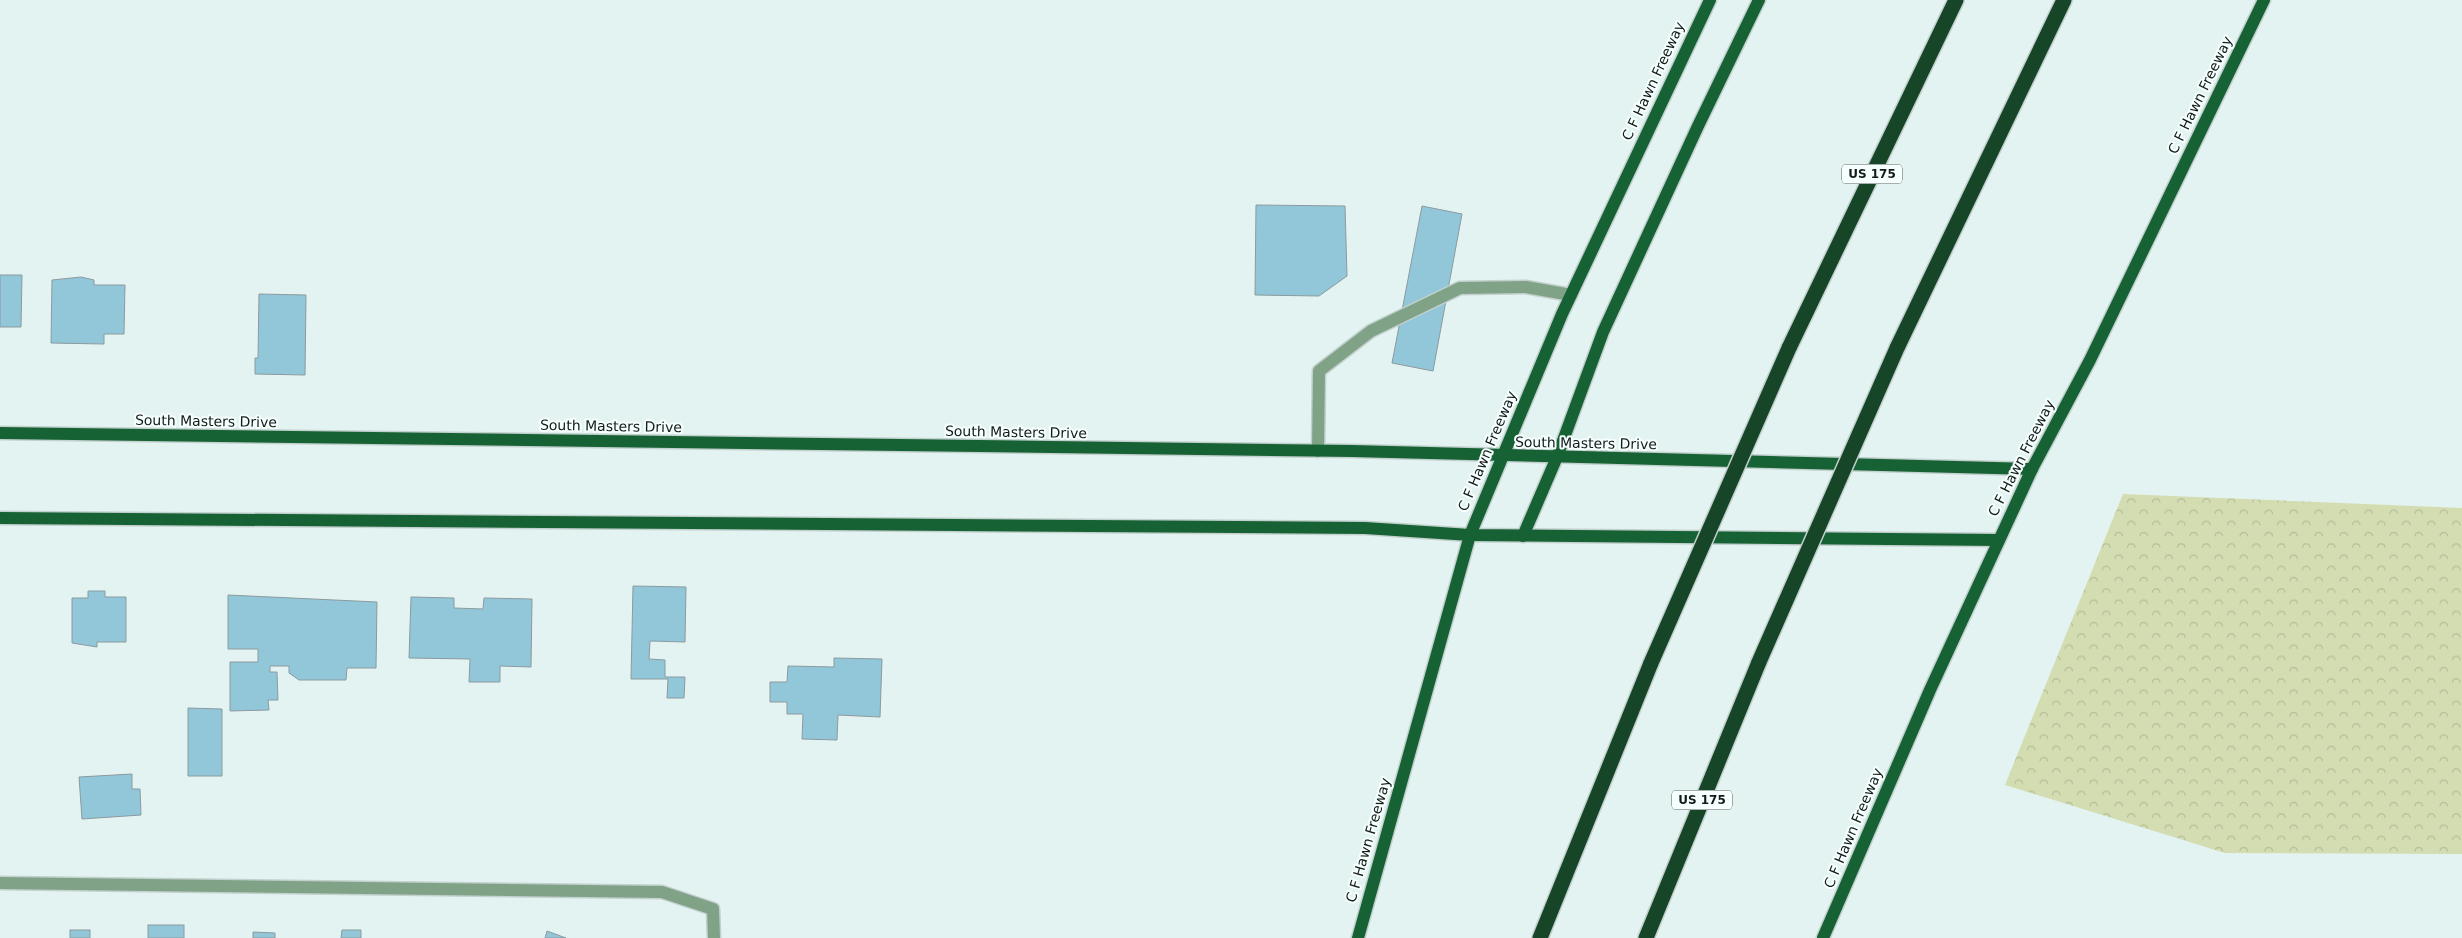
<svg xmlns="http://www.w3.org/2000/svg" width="2462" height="938" font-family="'DejaVu Sans',sans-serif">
<defs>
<pattern id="forest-crowns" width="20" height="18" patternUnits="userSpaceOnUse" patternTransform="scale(1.25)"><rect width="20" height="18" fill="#d3ddb1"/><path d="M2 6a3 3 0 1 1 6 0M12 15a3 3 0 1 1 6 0" fill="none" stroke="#b4bd98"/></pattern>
</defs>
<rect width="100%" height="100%" fill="#e3f3f1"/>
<polygon fill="url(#forest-crowns)" points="2123,494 2462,508 2462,854 2225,853 2005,785"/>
<g fill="#91c7d9" stroke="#8c9a9f">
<polygon points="1256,205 1345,206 1347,276 1319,296 1255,295"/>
<polygon points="1422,206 1462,214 1433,371 1392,363"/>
<polygon points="0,275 22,275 21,327 0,327"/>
<polygon points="81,277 94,280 94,285 125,285 124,334 104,334 104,344 51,343 52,280"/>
<polygon points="259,294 306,295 305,375 255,374 255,358 258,358"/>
<polygon points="633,586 686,587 685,642 650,641 649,659 665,660 665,677 685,677 684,698 667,698 668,679 631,679"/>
<polygon points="88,591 105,591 105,597 126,597 126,642 97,642 97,647 72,643 72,598 88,598"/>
<polygon points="228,595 377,602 376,668 347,668 346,680 299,680 289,673 289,666 270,666 270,672 277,672 278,700 268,700 269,710 230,711 230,662 258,662 258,649 228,649"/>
<polygon points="411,597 454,598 454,608 483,609 484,598 532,599 531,667 500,666 500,682 469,682 470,659 409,658"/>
<polygon points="834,658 882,659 880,717 838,715 837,740 802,739 803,714 787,714 787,702 770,702 770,682 787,682 788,666 834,667"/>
<polygon points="188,708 222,709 222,776 188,776"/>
<polygon points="132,774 132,789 140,789 141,815 82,819 79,777"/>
<rect x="148" y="925" width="36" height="13"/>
<rect x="70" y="930" width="20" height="8"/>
<polygon points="342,930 361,930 361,938 341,938"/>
<polygon points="547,931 566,938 545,938"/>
<polygon points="253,932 275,933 275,938 253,938"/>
</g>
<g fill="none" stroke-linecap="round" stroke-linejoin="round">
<g stroke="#c2d0ce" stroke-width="15">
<g id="minor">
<polyline points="1318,451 1319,371 1371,331 1460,288 1526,287 1571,295"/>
<polyline points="0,883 662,892 713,909 714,938"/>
</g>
</g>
<g stroke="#c2d0ce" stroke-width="15">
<g id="major">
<polyline points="0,433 1352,451 2032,469"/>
<polyline points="0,518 1365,528 1470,535 1999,540"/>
<polyline points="1523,536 1557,457 1603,332 1698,126 1759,0"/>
<polyline points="1358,938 1470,535 1562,314 1710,0"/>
<polyline points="1823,938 1930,690 2032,469 2090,360 2264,0"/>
</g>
</g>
<g stroke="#c2d0ce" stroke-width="18">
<g id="highway">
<polyline points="1789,348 1956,0"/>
<polyline points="1897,348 2064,0"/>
<polyline points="1540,938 1651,663"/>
<polyline points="1646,938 1759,662"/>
</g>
</g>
<use href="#minor" stroke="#80a388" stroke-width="12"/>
<use href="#major" stroke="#176234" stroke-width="12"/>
<use href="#highway" stroke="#174527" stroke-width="15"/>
<g stroke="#c2d0ce" stroke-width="18" stroke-linecap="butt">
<g id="highway-bridge">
<polyline points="1759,662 1897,348"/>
<polyline points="1651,663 1789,348"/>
</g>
</g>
<use href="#highway-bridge" stroke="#174527" stroke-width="15"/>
</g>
<g text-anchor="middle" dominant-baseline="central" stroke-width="4" stroke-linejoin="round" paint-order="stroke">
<g fill="#f5fffd" stroke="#585f5d" stroke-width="1">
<rect x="1842" y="164.5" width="60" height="19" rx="4"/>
<rect x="1672" y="790.5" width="60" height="19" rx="4"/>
</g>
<g font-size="12" font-weight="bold" fill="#141a19">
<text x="1872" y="174">US 175</text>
<text x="1702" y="800">US 175</text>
</g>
<g font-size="14" fill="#141a19" stroke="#f5fffd">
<text transform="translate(1653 81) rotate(-65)">C F Hawn Freeway</text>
<text transform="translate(2200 95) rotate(-64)">C F Hawn Freeway</text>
<text transform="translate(206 421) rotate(1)">South Masters Drive</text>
<text transform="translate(611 426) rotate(1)">South Masters Drive</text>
<text transform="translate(1016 432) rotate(1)">South Masters Drive</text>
<text transform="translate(1586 443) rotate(1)">South Masters Drive</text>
<text transform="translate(1487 451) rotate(-67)">C F Hawn Freeway</text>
<text transform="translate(2021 458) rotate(-63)">C F Hawn Freeway</text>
<text transform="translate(1853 828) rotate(-67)">C F Hawn Freeway</text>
<text transform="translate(1368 840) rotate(-74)">C F Hawn Freeway</text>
</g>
</g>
</svg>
